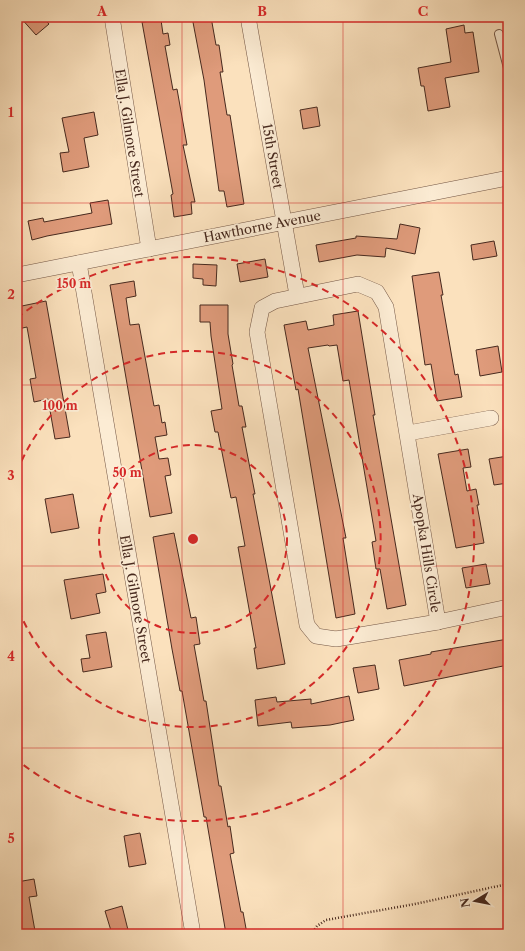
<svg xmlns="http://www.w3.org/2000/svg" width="525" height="951" font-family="'Libre Caslon Text',serif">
<rect width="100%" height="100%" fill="#fbe1bd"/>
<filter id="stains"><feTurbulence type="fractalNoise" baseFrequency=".005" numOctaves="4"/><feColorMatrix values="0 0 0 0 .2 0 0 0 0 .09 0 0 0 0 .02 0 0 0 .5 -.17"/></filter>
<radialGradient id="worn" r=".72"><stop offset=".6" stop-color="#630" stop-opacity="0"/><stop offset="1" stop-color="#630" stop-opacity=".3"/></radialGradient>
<g fill="#df9b7b" stroke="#47291e">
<polygon points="20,17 43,17 49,24 36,35"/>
<polygon points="192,17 211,17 216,45 219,45 223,72 220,72 227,115 230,115 244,204 227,207 224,191 219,191 204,80"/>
<polygon points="161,20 163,34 168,33 170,45 165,46 173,90 177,89 187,145 183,145 195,202 191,202 192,214 174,217 171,195 173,194 142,22"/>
<polygon points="464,25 465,33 473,32 479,72 445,78 450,107 428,111 424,86 421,86 418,68 451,62 446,29"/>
<polygon points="317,107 320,126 303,129 300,110"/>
<polygon points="94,112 98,135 84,138 89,167 63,172 60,153 69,152 62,118"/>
<polygon points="108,200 112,224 47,236 32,240 28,221 43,218 44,222 92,213 90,203"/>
<polygon points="400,224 420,228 415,254 386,248 385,257 357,255 319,262 316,245 356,238 356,236 397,239"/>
<polygon points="494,241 497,256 473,260 471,245"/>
<polygon points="265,259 268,277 240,282 237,264"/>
<polygon points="193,264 217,265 216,286 203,285 203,279 193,278"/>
<polygon points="439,272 443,295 441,295 455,375 458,374 462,397 437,401 431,364 425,365 412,276"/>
<polygon points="134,281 136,296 126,298 130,325 139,324 154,406 159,405 162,423 165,422 167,435 155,437 159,459 168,458 171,475 165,476 172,513 150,517 110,285"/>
<polygon points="46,301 70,437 55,439 48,399 34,402 30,379 36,378 27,327 18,329 17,324 17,307"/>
<polygon points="200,305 228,305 228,334 233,364 232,365 239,406 242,406 246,427 242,427 255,494 253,494 285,664 257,669 254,648 256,648 238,547 245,546 236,497 231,498 218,432 215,432 211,411 222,409 211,336 210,322 200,322"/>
<polygon points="358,311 375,415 373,415 406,605 387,609 380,569 376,569 372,542 376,541 349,380 343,381 337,345 329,346 328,345 308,348 346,538 343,538 355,614 336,618 298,389 296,390 284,325 306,321 308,330 334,325 333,315"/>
<polygon points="498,346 502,372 480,376 476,350"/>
<polygon points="468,449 471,467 463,468 467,491 476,489 479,505 477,505 484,543 456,548 438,454"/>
<polygon points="508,456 508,483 494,485 489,459"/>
<polygon points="73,494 79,528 51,533 45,499"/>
<polygon points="174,533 191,618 196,617 200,644 194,645 204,701 206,701 219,786 221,786 228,827 230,826 234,853 230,854 241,912 243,912 247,934 226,934 206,817 204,817 182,691 180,691 172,649 153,537"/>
<polygon points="486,564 490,584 466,588 462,568"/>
<polygon points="103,574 106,592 96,594 100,613 71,619 64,580"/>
<polygon points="106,632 112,667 83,672 81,659 90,658 86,635"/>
<polygon points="508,639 508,665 404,686 399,660 431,654 431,652"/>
<polygon points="375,665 379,689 358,693 353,668"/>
<polygon points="349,696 354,720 330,725 292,728 291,722 258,726 255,700 276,697 277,702 311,699 311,704"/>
<polygon points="140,833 146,864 129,867 124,836"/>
<polygon points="34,879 37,896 29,897 35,931 17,934 17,882"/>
<polygon points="122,906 129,934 112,934 105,911"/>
</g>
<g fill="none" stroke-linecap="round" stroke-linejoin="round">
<g stroke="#745746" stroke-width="10">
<polyline id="service" points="499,34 508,68"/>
</g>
<g stroke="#745746" stroke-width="16">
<g id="minor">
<polyline points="112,17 149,249"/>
<polyline points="248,17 297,295"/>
<polyline points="79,263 193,934"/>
<polyline points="17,275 508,178"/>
<polygon points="358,284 377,292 386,307 438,622 336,639 316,636 307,625 257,332 262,308 275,301"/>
<polyline points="408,433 491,418"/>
<polyline points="438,622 508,607"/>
</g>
</g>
<polyline stroke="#47291e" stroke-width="2.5" stroke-dasharray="1 2" stroke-linecap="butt" points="311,934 317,926 326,920 415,904 508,884"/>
<use href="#service" stroke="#fcecd4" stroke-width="8"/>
<use href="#minor" stroke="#fcecd4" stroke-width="15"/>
</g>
<path fill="none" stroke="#d62828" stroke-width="1" stroke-opacity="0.55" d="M182,17v917M343,17v917M17,203h491M17,385h491M17,566h491M17,748h491"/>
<g fill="none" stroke="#d62828" stroke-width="2" stroke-dasharray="7 5">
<circle cx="193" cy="539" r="94"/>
<path d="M17 472A188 188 0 1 1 17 606"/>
<path d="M17 318A282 282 0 1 1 17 760"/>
</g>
<g text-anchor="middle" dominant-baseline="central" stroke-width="3.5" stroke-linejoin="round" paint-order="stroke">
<g font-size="13" fill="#47291e" stroke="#fcecd4">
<text transform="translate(130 133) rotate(81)">Ella J. Gilmore Street</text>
<text transform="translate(273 156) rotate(80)">15th Street</text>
<text transform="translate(262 226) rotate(-11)">Hawthorne Avenue</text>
<text transform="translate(427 553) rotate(81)">Apopka Hills Circle</text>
<text transform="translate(136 599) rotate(80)">Ella J. Gilmore Street</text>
</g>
</g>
<circle cx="193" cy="539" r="6" fill="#d62828" stroke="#fcecd4" stroke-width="2"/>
<g font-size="12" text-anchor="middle" font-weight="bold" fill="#d62828" stroke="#fcecd4" stroke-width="3.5" stroke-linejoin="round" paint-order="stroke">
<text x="74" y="288">150 m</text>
<text x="60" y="410">100 m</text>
<text x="127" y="477">50 m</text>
</g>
<rect width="525" height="951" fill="none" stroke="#fbe1bd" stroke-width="44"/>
<g transform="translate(475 901) rotate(260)" stroke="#fcecd4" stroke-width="3" paint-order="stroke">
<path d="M0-3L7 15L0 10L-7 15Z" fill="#47291e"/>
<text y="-6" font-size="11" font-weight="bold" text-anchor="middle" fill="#47291e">N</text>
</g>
<rect x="22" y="22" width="481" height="907" fill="none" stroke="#d62828" stroke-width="1.5"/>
<g font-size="13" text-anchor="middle" font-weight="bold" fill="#d62828">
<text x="102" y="16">A</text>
<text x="262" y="16">B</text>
<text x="423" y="16">C</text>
<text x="11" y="117">1</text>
<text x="11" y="299">2</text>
<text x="11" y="480">3</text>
<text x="11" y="661">4</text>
<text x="11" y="843">5</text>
</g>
<rect width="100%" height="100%" filter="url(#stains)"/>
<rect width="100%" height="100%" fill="url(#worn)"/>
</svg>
